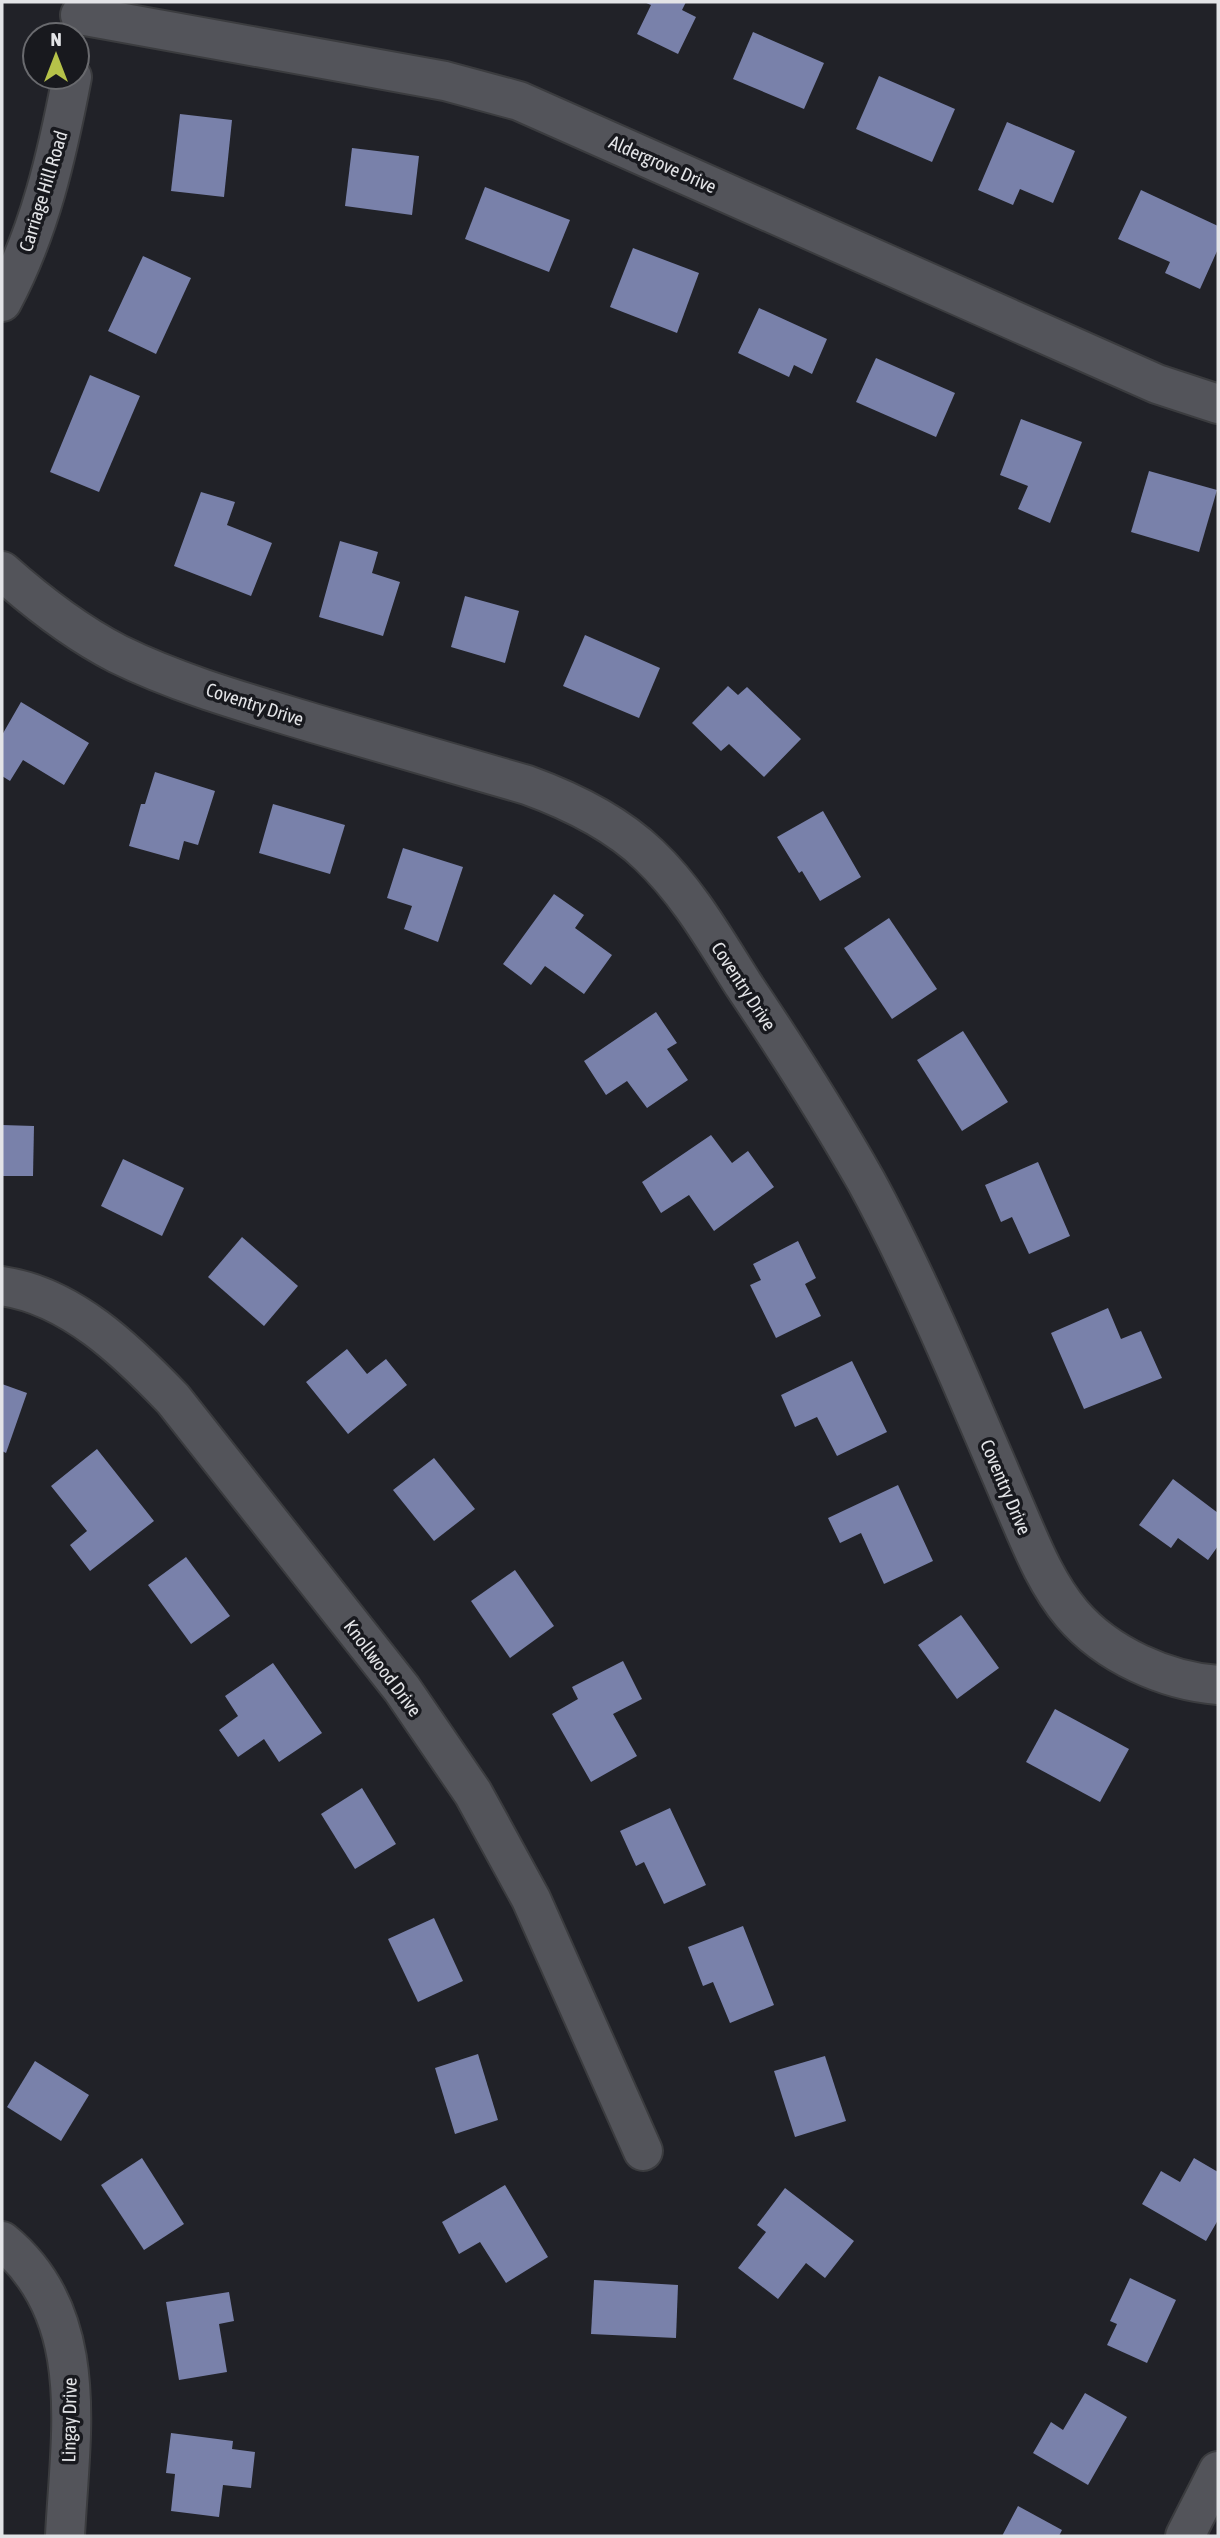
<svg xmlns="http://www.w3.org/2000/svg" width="1220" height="2538" font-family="'Asap Condensed',sans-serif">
<rect width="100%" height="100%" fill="#212228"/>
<g fill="#7981aa">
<polygon points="644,2 686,2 682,10 696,17 678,54 637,34 651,5"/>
<polygon points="753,32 824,63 804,109 733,79"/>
<polygon points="879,76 955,109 932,162 856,129"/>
<polygon points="180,114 232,120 224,197 171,191"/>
<polygon points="1007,122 1075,151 1053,203 1020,189 1013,205 978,190"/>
<polygon points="352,148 419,156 412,215 345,206"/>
<polygon points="485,187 570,220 549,272 465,239"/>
<polygon points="1141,190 1218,226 1218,249 1200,289 1165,273 1170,262 1118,239"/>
<polygon points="633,248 699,273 677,333 610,307"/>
<polygon points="143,256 191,278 156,354 108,331"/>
<polygon points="759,308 827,339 812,374 794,365 789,377 738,353"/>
<polygon points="876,358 955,393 936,437 856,402"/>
<polygon points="90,375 140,396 99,492 50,472"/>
<polygon points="1021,419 1082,442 1050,523 1018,509 1028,486 1000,475"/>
<polygon points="1149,471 1217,490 1199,552 1131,532"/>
<polygon points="201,492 235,502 227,525 272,543 251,596 174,566"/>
<polygon points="340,541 378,552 372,573 400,582 383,636 319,617"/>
<polygon points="465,596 519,611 505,663 451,647"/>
<polygon points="585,635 660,668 639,718 563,686"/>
<polygon points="728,686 738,695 747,687 801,739 764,777 729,744 721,751 692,723"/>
<polygon points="21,702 89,743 64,785 23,760 10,781 2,776 2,735"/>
<polygon points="155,772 215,791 198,845 184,841 179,860 129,846 141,804 145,804"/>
<polygon points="273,804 345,825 330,874 259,853"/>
<polygon points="823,811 861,877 820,901 802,871 799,873 777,837"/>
<polygon points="403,848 463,867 438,942 404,929 412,906 387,898"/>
<polygon points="554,894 584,915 575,928 612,955 584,994 545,966 531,985 503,964"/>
<polygon points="889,918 937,989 892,1019 844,948"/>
<polygon points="656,1012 677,1043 667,1049 688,1080 647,1108 627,1081 606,1095 584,1061"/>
<polygon points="963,1031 1008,1102 962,1131 917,1060"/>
<polygon points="2,1125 34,1126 33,1176 2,1176"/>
<polygon points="711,1135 732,1163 748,1151 774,1187 714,1231 689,1195 661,1213 642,1182"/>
<polygon points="123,1159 184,1188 162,1236 101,1206"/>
<polygon points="1038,1162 1070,1236 1029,1254 1012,1217 1001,1222 985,1185"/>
<polygon points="242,1237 298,1286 264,1326 208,1277"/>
<polygon points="798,1241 816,1278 805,1284 821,1316 776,1338 750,1285 761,1280 753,1264"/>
<polygon points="1108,1308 1121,1339 1141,1331 1162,1378 1084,1409 1051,1333"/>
<polygon points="347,1349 367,1374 386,1359 407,1385 348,1434 306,1382"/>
<polygon points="852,1361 887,1432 837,1456 817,1417 795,1427 781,1395"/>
<polygon points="2,1384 27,1393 6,1453 2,1451"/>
<polygon points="97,1449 154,1521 90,1571 70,1545 87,1531 51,1486"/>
<polygon points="434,1458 475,1509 434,1541 393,1490"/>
<polygon points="1173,1479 1218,1513 1218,1546 1208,1560 1178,1538 1171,1548 1139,1525"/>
<polygon points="898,1485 933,1561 884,1584 861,1533 840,1543 828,1518"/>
<polygon points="186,1557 230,1616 191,1644 148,1585"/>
<polygon points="515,1570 554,1626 510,1658 471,1601"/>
<polygon points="961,1615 999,1668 957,1699 918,1645"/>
<polygon points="623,1661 642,1699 613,1714 637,1756 591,1782 552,1714 578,1699 572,1687"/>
<polygon points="273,1663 322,1733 279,1762 264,1739 238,1757 219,1730 238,1716 225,1696"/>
<polygon points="1055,1709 1129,1749 1100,1802 1026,1762"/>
<polygon points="362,1788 396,1844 355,1869 321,1814"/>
<polygon points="670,1808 706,1885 664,1904 644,1862 636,1866 620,1831"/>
<polygon points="434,1918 463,1981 418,2002 388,1939"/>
<polygon points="743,1926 774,2005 730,2023 713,1982 703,1986 688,1947"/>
<polygon points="478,2054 498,2120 455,2134 435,2068"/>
<polygon points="825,2056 846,2121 795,2137 774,2071"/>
<polygon points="35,2061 89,2095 61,2141 7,2107"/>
<polygon points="142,2158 184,2224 144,2250 101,2185"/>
<polygon points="1194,2158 1218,2172 1218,2220 1206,2241 1142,2204 1161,2171 1180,2182"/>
<polygon points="505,2185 548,2257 506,2283 480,2242 459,2254 442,2222"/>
<polygon points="785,2188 854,2241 825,2278 806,2263 778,2299 738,2268 766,2232 757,2225"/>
<polygon points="1130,2278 1176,2300 1147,2363 1107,2345 1117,2324 1110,2321"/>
<polygon points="594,2280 678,2285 676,2338 591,2334"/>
<polygon points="229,2292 234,2321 219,2324 227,2372 179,2380 166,2302"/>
<polygon points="1085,2393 1127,2417 1088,2485 1033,2453 1051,2422 1063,2430"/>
<polygon points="171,2433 233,2441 232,2449 255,2452 251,2488 223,2485 219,2517 171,2511 175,2474 166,2473"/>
<polygon points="1018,2506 1062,2530 1059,2536 1002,2536"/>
</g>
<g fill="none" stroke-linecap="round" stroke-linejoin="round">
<g stroke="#3b3c3f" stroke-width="42">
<g id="minor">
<polyline points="80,15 445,81 519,101 1157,384 1218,404"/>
<path d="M2,302c38,-71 55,-147 70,-225"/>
<path d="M2,571c36,32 73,61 116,83 61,30 129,49 195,69 71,20 142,41 214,62 44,16 88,37 122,70 39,37 66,85 94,129 43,64 85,130 123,197 35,64 65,131 94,198 18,42 36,84 54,126 16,37 31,77 58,109 35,41 94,67 146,71"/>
<path d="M2,1286c69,10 125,65 171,113l229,290 71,104 58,106 112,252"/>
<path d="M2,2241c91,74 68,193 63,295"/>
<polyline points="1185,2536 1218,2471"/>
</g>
</g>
<use href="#minor" stroke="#53545a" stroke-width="38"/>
</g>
<g text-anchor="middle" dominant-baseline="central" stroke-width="7" stroke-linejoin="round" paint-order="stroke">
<g font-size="19" fill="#e3e4e7" stroke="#18191e">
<text transform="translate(663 164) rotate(24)">Aldergrove Drive</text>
<text transform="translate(43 191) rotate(-73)">Carriage Hill Road</text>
<text transform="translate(255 704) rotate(18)">Coventry Drive</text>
<text transform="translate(744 986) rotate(57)">Coventry Drive</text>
<text transform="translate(1006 1487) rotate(67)">Coventry Drive</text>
<text transform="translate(383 1668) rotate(53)">Knollwood Drive</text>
<text transform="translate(69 2420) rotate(-89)">Lingay Drive</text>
</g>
</g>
<rect width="1220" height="2538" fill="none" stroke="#e3e4e7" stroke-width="7"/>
<g transform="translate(56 56)"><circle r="33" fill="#18191e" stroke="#696a6e" stroke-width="2"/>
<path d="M0-5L12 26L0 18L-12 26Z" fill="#b5c249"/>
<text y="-10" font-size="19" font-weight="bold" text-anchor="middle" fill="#e3e4e7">N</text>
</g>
</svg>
